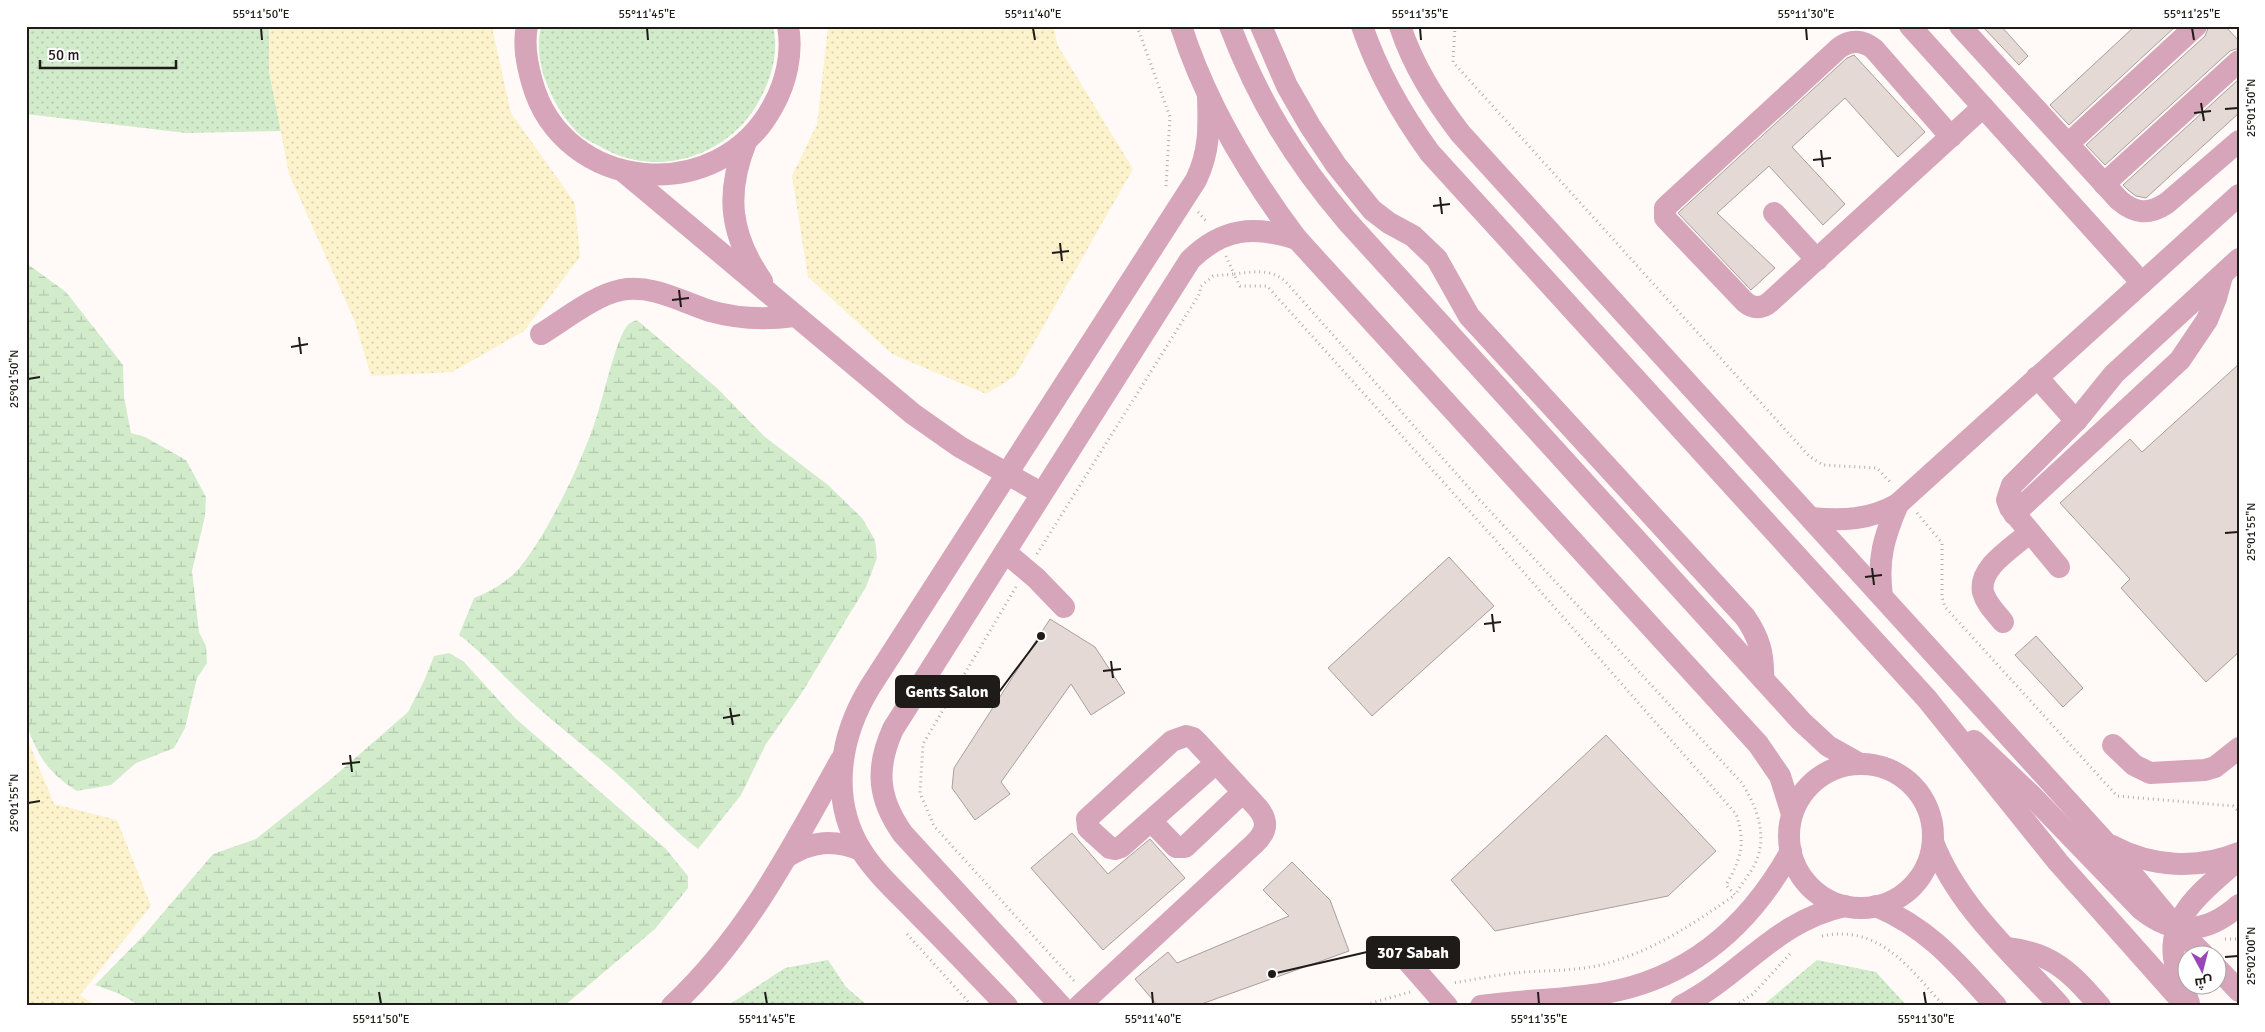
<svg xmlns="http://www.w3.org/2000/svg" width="2265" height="1032" font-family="Signika,Cairo,sans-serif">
<defs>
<pattern id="grass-dots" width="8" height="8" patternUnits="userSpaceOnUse" patternTransform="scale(1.25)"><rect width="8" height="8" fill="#d1ebcb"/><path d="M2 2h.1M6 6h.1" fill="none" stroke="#b3c9ae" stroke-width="1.8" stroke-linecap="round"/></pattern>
<pattern id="wetland-marsh" width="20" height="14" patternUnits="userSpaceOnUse" patternTransform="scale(1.25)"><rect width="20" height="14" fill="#d1ebcb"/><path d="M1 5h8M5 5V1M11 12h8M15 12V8" fill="none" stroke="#b3c9ae"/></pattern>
<pattern id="sand-dots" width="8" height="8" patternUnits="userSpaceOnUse" patternTransform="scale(1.25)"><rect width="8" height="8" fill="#fcf2cc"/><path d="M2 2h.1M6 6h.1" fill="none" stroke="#d8cfaf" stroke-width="1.8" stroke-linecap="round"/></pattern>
</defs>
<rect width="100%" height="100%" fill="#fffaf8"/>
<g fill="url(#grass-dots)">
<polygon points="26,26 269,26 269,71 281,131 186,133 26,114"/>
<path d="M541,26h232c6,26 -1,51 -13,73 -29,57 -103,81 -159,48 -6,-3 -14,-7 -20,-11 -14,-14 -25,-29 -32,-47 -9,-19 -13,-42 -8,-63z"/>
<polygon points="828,960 846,987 868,1006 727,1006 785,968"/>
<polygon points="1817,960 1876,972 1907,1006 1762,1006"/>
</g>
<g fill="url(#wetland-marsh)">
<path d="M26,263l40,29 57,73 1,32 7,36 14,4 41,23 20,37 -1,19 -13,55 7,61 7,14 1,17 -10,15 -12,50 -11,20 -38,15 -25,22 -34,6c-30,-19 -40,-36 -51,-69z"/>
<path d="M637,320l80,68 48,49 63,48 34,33 13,22 2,18 -11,29 -65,107 -35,50 -25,51 -43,54c-29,-22 -54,-51 -81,-75 -32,-28 -66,-53 -96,-82 -21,-19 -39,-40 -62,-57l15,-37c17,-7 35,-17 47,-32 30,-38 64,-110 78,-157 6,-19 17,-69 28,-83 2,-3 7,-5 10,-6z"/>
<polygon points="449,653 463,661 515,718 665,848 688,876 688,888 655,929 564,1006 140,1006 120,994 95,985 145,934 213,854 256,839 330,780 408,712 424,681 434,656"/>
</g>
<g fill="url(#sand-dots)">
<polygon points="269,26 495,26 493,32 511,113 575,203 580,257 524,331 452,372 371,376 355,322 289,174 269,71"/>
<polygon points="828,26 1053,26 1058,46 1133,169 1015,376 986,394 892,354 808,277 792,176 817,124"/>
<polygon points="26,736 54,804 117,820 151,906 80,995 96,1006 26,1006"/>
</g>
<g fill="#e4d9d4" stroke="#a99f9a">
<polygon points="1982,26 2001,26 2028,56 2019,65"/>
<polygon points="2135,26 2176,26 2069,125 2050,105"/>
<polygon points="2209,26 2225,26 2239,41 2239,48 2230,51 2105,165 2086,145 2205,36"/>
<polygon points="1854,55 1925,132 1898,157 1845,98 1792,147 1845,204 1823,225 1769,166 1717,213 1775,268 1751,290 1678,213 1847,58"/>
<polygon points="2239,79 2239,113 2146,198 2136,196 2128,190 2123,185"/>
<polygon points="2239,364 2239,652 2206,682 2121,588 2130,579 2060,503 2130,439 2142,452"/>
<polygon points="1449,557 1494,606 1372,716 1328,668"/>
<polygon points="1050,619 1095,647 1125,693 1091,715 1071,684 1001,782 1010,794 975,820 952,788 954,768"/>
<polygon points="2036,636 2083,688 2063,707 2015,655"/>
<polygon points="1606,735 1716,851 1668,896 1495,931 1451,880"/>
<polygon points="1072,833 1108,874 1150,839 1185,878 1103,950 1031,868"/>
<polygon points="1292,862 1330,900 1349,951 1196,1006 1158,1006 1135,979 1168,952 1177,963 1289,916 1263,890"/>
</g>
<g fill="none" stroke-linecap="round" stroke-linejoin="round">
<g stroke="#b2aeac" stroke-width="3" stroke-dasharray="1 4" stroke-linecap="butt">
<polyline points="1137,26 1170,117 1166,187"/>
<polyline points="1455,26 1453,62 1809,456 1823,465 1877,468 1892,484"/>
<polyline points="1198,212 1207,222"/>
<path d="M1226,256l8,18c18,-2 36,-6 51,7l193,217 263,284c16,24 28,56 13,84 -5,9 -12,17 -17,26"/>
<polyline points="1917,513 1942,543 1942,597 1945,607 2117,796 2233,806 2239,812"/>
<path d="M1037,554l163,-261v-6l13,-11 21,-2 6,12h27l224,249 245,279c10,29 5,45 -10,71l9,10c-41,28 -78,54 -127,68 -27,8 -55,7 -83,9 -24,2 -48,7 -72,11"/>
<polyline points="1016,587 923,744 920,793 934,826 1076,983"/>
<polyline points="907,934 972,1006"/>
<path d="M1822,936c58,-12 87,32 122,70"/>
<polyline points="2225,939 2239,939"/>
<polyline points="1361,1006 1410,992"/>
<polyline points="1735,1006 1753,994 1790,954"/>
</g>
<g stroke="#d6a5b9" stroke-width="22">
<path d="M527,26c-4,19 0,38 5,56 31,112 187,125 241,24 13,-23 20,-53 15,-80"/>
<path d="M1181,26c25,78 67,148 116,213l461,505 22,32 12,38"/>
<path d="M1230,26c28,74 65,134 116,194l455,501 27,25 32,18"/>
<path d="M1261,26l26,60 23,40 26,39 36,45 17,13 24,13 24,23 32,57 276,301c14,20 19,37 18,62"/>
<path d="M1362,26c16,47 39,87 68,127l497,546 131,163 128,144"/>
<path d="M1400,26c13,40 35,74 60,107l646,710 71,85 26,26"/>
<polyline points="1910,26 2142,283"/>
<path d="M1960,26l159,174c16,14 30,15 48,3l72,-62"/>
<path d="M1951,137l-77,-88c-11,-9 -23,-10 -35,-1l-170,156 -4,4v10l80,84c8,7 17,7 25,0 71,-65 142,-130 213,-195"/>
<path d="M746,142c-21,52 -16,93 16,139"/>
<polyline points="2068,144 2196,26"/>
<polyline points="623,171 913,414 960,447 1041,493"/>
<polyline points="2104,184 2239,61"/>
<polyline points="1774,213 1817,260"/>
<path d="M541,334c23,-14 54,-39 80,-44 31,-6 61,12 89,21 28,8 55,9 84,5"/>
<polyline points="2037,377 2076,421"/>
<polyline points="2014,514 2180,360 2207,320 2216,298 2222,276"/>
<path d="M1811,518c31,3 59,2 87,-14l341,-309"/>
<polyline points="1005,552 1036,578 1064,607"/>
<polyline points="2059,567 2010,508 2007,500 2012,485 2076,421 2114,374 2239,259"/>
<path d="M1882,596c-5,-37 2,-59 16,-92"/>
<path d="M2003,622c-7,-9 -17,-18 -20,-30 -5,-25 31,-45 47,-60"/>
<path d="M1974,741l56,53 111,115c33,27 66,25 98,-4"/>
<polyline points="2113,745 2134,765 2150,773 2205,770 2215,767 2239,748"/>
<circle cx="1861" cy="836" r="72"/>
<polyline points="1151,821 1176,847 1185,847 1243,792"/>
<path d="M1933,842c25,65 81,113 127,164"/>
<path d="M2112,846c39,21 86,24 127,7"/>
<path d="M788,856c24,-15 46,-17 73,-6"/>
<path d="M1876,906c54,23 81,57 120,100"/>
<path d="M2007,948c46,5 64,25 93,58"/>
<polyline points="1397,949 1447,1006"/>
<polyline points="2218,969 2239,991"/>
<path d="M2189,1003c-5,-14 -13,-29 -15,-45 -6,-45 35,-72 65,-99"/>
<path d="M672,1006c76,-71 119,-157 169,-246"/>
<path d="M1007,1006c-29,-30 -58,-61 -88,-91 -19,-20 -43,-41 -58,-65 -32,-52 -21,-114 9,-163l326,-507c14,-29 13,-54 12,-85"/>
<path d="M1061,1006l-158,-172c-25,-35 -28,-65 -10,-105l297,-469c32,-32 64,-35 107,-21"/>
<path d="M1079,1006l175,-162c13,-12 15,-23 3,-37l-59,-64 -5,-5 -7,-2 -14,5 -85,78 1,9 22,20 5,1 6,-2 95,-84"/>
<path d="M1481,1006c41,-6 83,-6 124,-13 86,-15 145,-68 186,-142"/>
<path d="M1681,1006c61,-31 94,-85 164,-100"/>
</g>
</g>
<path fill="none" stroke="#1f1b19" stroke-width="2" d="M261,28l1,12M647,28l1,12M1033,28l2,12M1420,28l1,12M1806,28l1,12M2192,28l2,12M2201,103l3,18M2225,109l13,-1M2194,113l17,-2M1821,150l2,17M1813,160l18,-2M1440,197l2,17M1433,206l17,-2M1060,243l2,18M1052,253l17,-2M679,290l2,17M672,300l17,-2M299,337l2,17M291,347l17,-3M28,379l12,-2M2225,533l13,-1M1872,568l2,17M1865,577l17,-2M1492,614l2,18M1484,624l17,-2M1111,661l2,17M1103,671l18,-2M730,708l3,17M723,718l17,-3M350,755l2,17M342,764l18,-2M28,803l12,-2M2225,957l13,-1M379,992l2,12M765,992l2,12M1152,992l1,12M1538,992l1,12M1924,992l2,12"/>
<path fill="none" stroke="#1f1b19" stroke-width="2" d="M1041 636L999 692M1272 974L1367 952"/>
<g fill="#1f1b19" stroke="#fff" stroke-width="2">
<circle cx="1041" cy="636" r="5"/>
<circle cx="1272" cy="974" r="5"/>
</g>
<g fill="#1f1b19" stroke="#1f1b19" stroke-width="2">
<rect x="896" y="676" width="103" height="31" rx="5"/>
<rect x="1367" y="937" width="92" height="31" rx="5"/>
</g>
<g font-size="16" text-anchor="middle" font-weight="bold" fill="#fff">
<text x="947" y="697">Gents Salon</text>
<text x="1413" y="958">307 Sabah</text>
</g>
<rect width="2265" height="1032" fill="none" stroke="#ffffff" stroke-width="55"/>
<g transform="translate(2202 970) rotate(173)"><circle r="24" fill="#ffffff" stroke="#a5a4a3"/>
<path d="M0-4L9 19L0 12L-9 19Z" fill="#9747b7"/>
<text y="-8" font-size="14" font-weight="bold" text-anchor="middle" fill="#1f1b19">ش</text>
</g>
<path d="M40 60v8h136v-8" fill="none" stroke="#1f1b19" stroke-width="2.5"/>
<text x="48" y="60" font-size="15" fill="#1f1b19" stroke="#ffffff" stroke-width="4" paint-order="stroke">50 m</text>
<rect x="28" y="28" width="2210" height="976" fill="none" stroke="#1f1b19" stroke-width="2"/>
<g font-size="12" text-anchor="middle" fill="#1f1b19">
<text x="261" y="18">55°11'50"E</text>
<text x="647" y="18">55°11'45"E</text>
<text x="1033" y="18">55°11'40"E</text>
<text x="1420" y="18">55°11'35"E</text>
<text x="1806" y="18">55°11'30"E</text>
<text x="2192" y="18">55°11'25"E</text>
<text transform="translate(2251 108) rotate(-90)" y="4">25°01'50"N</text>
<text transform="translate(14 379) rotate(-90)" y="4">25°01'50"N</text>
<text transform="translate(2251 532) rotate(-90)" y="4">25°01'55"N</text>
<text transform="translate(14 803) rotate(-90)" y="4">25°01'55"N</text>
<text transform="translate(2251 956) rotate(-90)" y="4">25°02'00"N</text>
<text x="381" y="1023">55°11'50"E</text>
<text x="767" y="1023">55°11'45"E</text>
<text x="1153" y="1023">55°11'40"E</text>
<text x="1539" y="1023">55°11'35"E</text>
<text x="1926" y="1023">55°11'30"E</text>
</g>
</svg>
